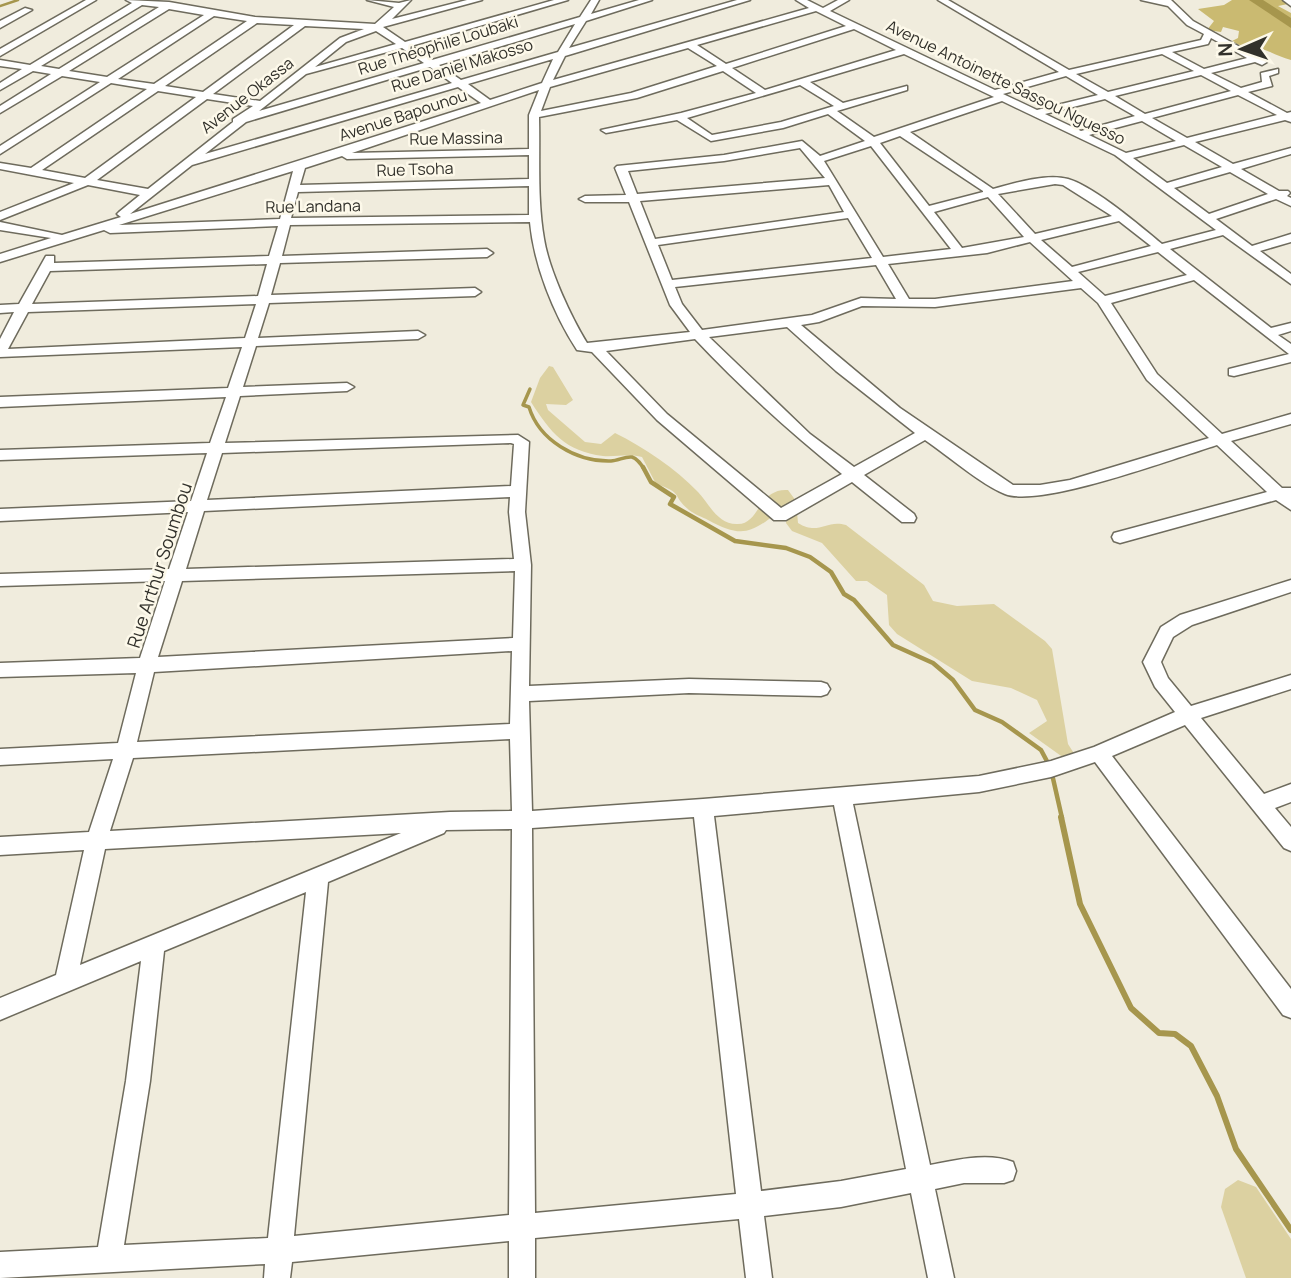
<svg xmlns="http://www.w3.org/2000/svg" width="1291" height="1278" font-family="Manrope,sans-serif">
<rect width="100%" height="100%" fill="#f0ecdd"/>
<g fill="#dcd1a1">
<path d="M549,366l4,1 20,33 -7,5 -20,-1 2,6 37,32 16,2 14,-11c30,15 60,35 83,59 12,13 20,33 40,32 22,0 20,-36 50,-34l8,11 2,22c21,13 28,-4 48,2l78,60 9,16 24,5 37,-2 51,37 7,8 16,95 7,11 -11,3 -35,-25 18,-12 -10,-21 -26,-12 -39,-7 -75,-47 -8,-9 -2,-30 -20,-14h-11l-34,-38 -30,-12 -6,-8 2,-8 -11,-2c-28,22 -37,24 -69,7 -6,-3 -14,-6 -19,-10 -18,-15 -5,-17 -33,-26l-14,-27c-13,-4 -25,0 -39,-1 -38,-5 -52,-23 -72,-54l9,-24z"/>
<polygon points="1238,1180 1256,1187 1291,1239 1291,1278 1246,1278 1221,1207 1225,1189"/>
</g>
<path fill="#caba71" d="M1232,0h54l2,4 -10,2 13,7v47c-12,-3 -21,-9 -32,-12 -10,-3 -17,0 -27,-7l6,-3 1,-7 -16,-4 -2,5 -14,-2 7,-9 -16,-12 26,-4z"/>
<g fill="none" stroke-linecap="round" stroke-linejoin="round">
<polyline stroke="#a6964d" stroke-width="2.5" points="0,6 18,0"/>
<path stroke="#a6964d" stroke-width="3.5" d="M530,389l-7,16 6,2c10,33 47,55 82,54 7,0 14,-5 21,-4 6,2 9,7 12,12"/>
<g stroke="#a6964d" stroke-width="4.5">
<polyline points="643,467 651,482 674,497 670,504 735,541 786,548 810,557 831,572 844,594 854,600 893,645 933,663 953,680 975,710 1002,722 1041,750 1049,765"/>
<polyline points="1052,774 1062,818"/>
</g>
<polyline stroke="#a6964d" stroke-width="6" points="1061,817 1080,904 1131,1008 1159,1033 1175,1034 1191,1046 1217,1096 1236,1149 1291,1230"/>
<polygon fill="#a6964d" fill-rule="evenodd" points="1249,0 1263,0 1291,18 1291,28"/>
<g stroke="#6e6b5d" stroke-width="3">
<g id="minor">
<polygon points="86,0 96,0 0,56 0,49"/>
<path d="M126,0l43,2 86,15 120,7 19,-17 -27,-7 32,3 12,-3 -19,19 75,-19h15l-99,27 22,15 149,-42h14l-157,46 21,14 148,-43 11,-17h8l-8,14 48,-14h13l-66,21 -17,27 168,-48h13l-185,56 -12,24 256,-72 -13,-8h11l16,8 15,-8h11l-19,11 165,79 64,-18 -121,-72h10l121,70 132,-30 3,-6 -17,-9 -19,-19 -27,-6h30l22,21 74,41 -5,3 -7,-3 -44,11 30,15 21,-6 -1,-9 17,-4v4l-9,3 3,10 -24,6 39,21 4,-1v10l-6,-2 -90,22 38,22 58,-16v6l-50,15 38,22h9l2,2 -3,3 4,2v8l-15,-7 -60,20 36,27 39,-12v8l-31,9 31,23v10l-68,-49 -53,14 101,79 20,-5v8l-13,4 13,9v18l-57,14 -5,-1v-6l60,-15 -95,-74 -83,23 46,71 65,60 69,-20v10l-60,17 51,47h9v22l-15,-10 -156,43 -6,-2 -2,-4 2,-4 153,-41 -50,-47c-42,13 -176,63 -212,49 -23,-9 -58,-39 -80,-54l-61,35 50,39 2,4 -2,4h-12l-50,-40 -66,38h-12l-117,-100 -65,-68 -15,-2c-24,-37 -43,-85 -47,-128l-240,3 -8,31 205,-7 6,4 -6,4 -207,6 -9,32 204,-7 6,4 -6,4 -206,7 -11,35 160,-7 7,4 -7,4 -162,7 -13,41 104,-4 7,4 -7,4 -107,5 -15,47 293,-8 11,7 -4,70 6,53 -2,121 160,-7 132,3 6,2 3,5 -3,5 -6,2 -132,-3 -160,8 3,110 171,-12 276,-23 72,-15 43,-14 81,-35 -20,-25 -12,-25 18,-35 19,-12 111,-35v12l-99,33 -19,12 -12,25 7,16 23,28 100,-31v14l-90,29 63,76 27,-10v18l-16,6 16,19v24l-7,-3 -99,-123 -73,31 179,233v29l-8,-3 -188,-253 -44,15 -72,15 -126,12 77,361c26,-5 58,-13 83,-3l3,9 -3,9 -9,3h-40l-29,6 19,89h-26l-17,-85 -70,14 -77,9 8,62h-26l-7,-59 -204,19v40h-26v-37l-217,21 -2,16h-26l1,-14 -265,14v-26l98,-5 28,-166 15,-120 -141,59v-22l56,-23 28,-125 -84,5v-18l89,-5 24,-73 -113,6v-16l118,-6 18,-70 -136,4v-14l140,-5 25,-77 -165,5v-12l169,-5 19,-57 -188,9v-12l191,-8 16,-48 -207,7v-10l210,-7 16,-46 -226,10v-10l228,-9 14,-41 -242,10v-18l14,-27 -14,1v-8l19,-1 27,-48h8v7l215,-7 9,-30 -168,7 -6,-3 -104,32v-8l51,-16 -51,-8v-8l62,13 59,-18 -4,-3 2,-2 21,-17 -52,-10 -88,35v-8l74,-29 -74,-14v-6l31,5 116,-79 -36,-6 -111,71v-8l100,-64 -38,-6 -62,37v-7l51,-32 -18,-3 -33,19v-7l22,-14 -22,-3v-6l30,5 102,-62zM142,5l17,2 -100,62 -18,-3zM169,9l35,6 -97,62 -38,-6zM816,11l30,15 -120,38 -29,-19zM214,16l33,5 -93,63 -36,-5zM257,23l37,2 -91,67 -38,-6zM575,24l-17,28 -97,28 -22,-15zM305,26l59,3 -24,9 -80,63 -47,-7zM854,29l42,21 -131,40 -33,-22zM376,31l20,13 -81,23 31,-25zM1211,38l36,20 -43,11 -32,-17 36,-8zM402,48l22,15 -165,48 47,-37zM688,48l29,18 -86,27 -90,18 9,-24zM904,54l90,43 -120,40 -37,-26 70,-21v-4l-64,17 -33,-21zM1162,54l32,17 -86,21 -32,-18zM553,59l-11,24 -52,17 -22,-16zM430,67l22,16 -247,71 41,-32zM723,71l33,22 -75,20 -80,17 5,3 71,-13 34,21 72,-13 45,-14 37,27 -45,15 -18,-15 -78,14 -107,11 -2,2 11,27 -41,1 -6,3 6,3h44l41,103 20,27 -103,11c-16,-26 -38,-73 -43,-104 -7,-40 -4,-81 -5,-122l98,-19zM1201,75l30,16 -86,23 -30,-18zM1066,76l32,19 -61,15 -34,-16zM800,85l34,21 -53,16 -69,13 -25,-17zM458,87l23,16 -351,111 62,-49zM539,90l-10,25v34l-177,4zM158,91l38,6 -111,81 -43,-8zM1238,95l39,20 -90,23 -35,-20zM207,99l46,7 -20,13v3l-85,67 -51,-9zM1105,99l30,17 -54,15 -36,-17zM1002,101l113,54 101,75 -54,14c-22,-18 -67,-57 -94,-65 -21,-6 -54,4 -75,10l-83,-57zM1142,121l34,20 -50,12 -37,-18zM900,136l83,55v1l-54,14 -49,-63zM1184,145l38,22 -55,16 -34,-25zM871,146l80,103 -68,8 -59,-96zM800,148l25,30 -188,16 -9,-23 96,-10zM529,155v24l-229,6 5,-17 37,-12 5,3zM293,171l-13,48 -161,6zM1230,172l38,22 -59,20 -35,-26zM1055,184l8,1 49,31 -77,18 -37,-40zM829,185l15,27 -189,27 -15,-38zM529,186v29l-238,3 7,-26zM988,197l36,40 -62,11 -28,-36zM848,218l24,40 -200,22 -14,-35zM1119,221l32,25 -79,21 -31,-27zM1030,242l43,39 -138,18h-26l-21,-35 99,-11zM1158,252l29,23 -82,21 -27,-24zM267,264l-9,32 -226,8 18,-33zM876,265l20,34 -35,-1 -49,17 -110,15 -20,-26 -7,-17zM1081,288l17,15 49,77 62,58 -139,42 -30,5h-27l-113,-77 -99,-83 18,-3 43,-16 73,1zM256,304l-11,34 -237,11 20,-37zM787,327l49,44 79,62 -61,34 -44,-33 -101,-97zM695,339c46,49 95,93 147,135l-61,34 -114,-94 -61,-63zM511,443l3,1 -3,42 -304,14 15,-47zM510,497l-1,15 5,47 -328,10 18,-58zM515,571l-2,67 -355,19 24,-76zM512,651l-2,73 -373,18 17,-70zM510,739l2,72 -62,1 -340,19 23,-73zM834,805l72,364 -65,12 -80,10 -47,-375zM694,817l42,377 -201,19 -3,-385zM512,829l-3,386 -215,21 34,-354 116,-49 2,-3zM401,833l-321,132 25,-116zM306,892l-38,346 -144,7 26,-164 14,-130z"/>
<polygon points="1283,0 1291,0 1291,6"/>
<polygon points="25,8 32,10 0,28 0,21"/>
</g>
</g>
<use href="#minor" fill="#fff" fill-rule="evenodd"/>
</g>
<g text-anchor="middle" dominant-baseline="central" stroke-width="5" stroke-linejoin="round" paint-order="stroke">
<g font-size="16" fill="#32312b" stroke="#fdf9ea">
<text transform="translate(438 45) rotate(-17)">Rue Théophile Loubaki</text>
<text transform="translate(462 65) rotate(-17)">Rue Daniel Makosso</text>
<text transform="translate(1006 82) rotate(26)">Avenue Antoinette Sassou Nguesso</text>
<text transform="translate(247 95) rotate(-38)">Avenue Okassa</text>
<text transform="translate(403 115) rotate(-18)">Avenue Bapounou</text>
<text transform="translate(456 138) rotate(-1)">Rue Massina</text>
<text transform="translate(415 169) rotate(-2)">Rue Tsoha</text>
<text transform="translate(313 206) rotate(-1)">Rue Landana</text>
</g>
<g font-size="18" fill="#32312b" stroke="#fdf9ea">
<text transform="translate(159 565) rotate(-72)">Rue Arthur Soumbou</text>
</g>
</g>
<g transform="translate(1242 49) rotate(268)" stroke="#fdf9ea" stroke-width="5" paint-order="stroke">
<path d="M0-5L12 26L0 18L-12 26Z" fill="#32312b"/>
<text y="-10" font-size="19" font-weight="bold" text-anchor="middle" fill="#32312b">N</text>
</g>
</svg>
